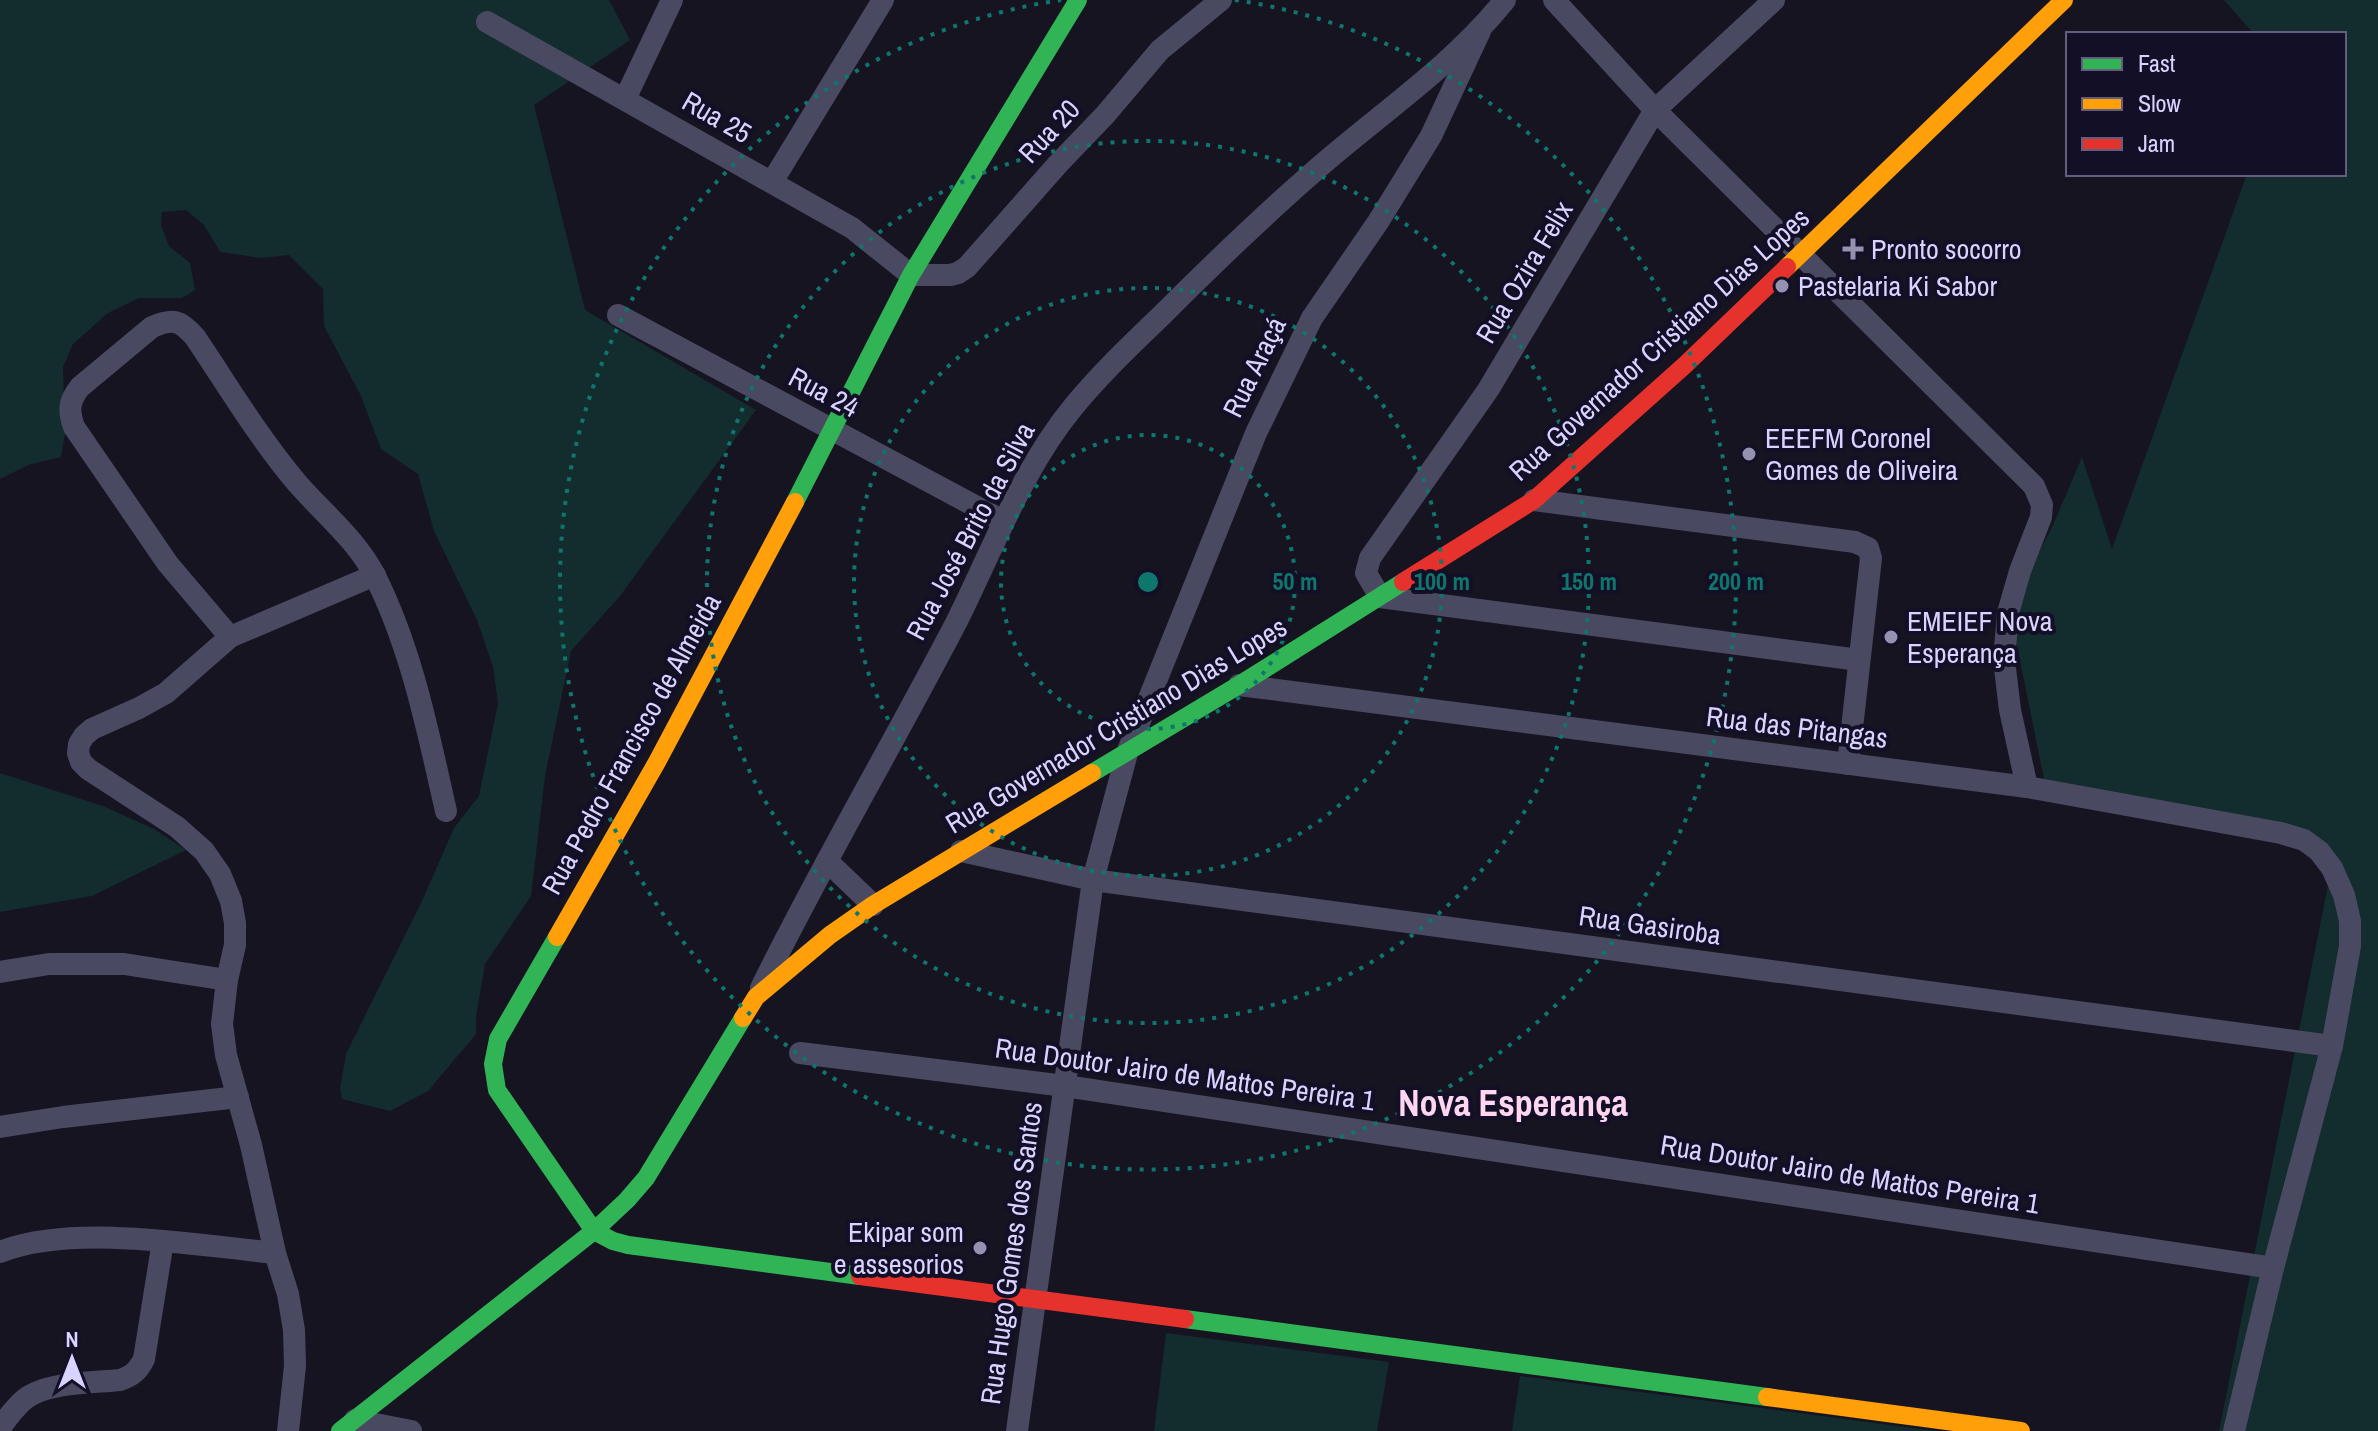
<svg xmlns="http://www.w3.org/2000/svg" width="2378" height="1431" font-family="'Archivo Narrow',sans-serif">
<rect width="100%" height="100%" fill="#161421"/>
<g fill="#132c2d">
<polygon points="0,0 609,0 630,40 534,105 585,310 756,410 620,596 571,651 545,776 531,896 485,964 476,1016 476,1034 428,1091 390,1111 342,1099 340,1089 346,1054 422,901 454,828 479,796 498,703 493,667 477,620 434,531 418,474 381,449 361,396 324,326 323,289 289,255 261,258 220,252 204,225 186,210 162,212 161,225 169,246 190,263 195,290 182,298 139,298 108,313 73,344 63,367 65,434 61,457 28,465 0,479"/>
<polygon points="2224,0 2378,0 2378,1431 2219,1431 2328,885 2314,853 2297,840 2048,799 2012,621 2027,575 2053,525 2082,457 2112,549 2247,174 2344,174 2344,34 2254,34"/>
<polygon points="0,773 103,806 154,829 186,850 92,896 0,912"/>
<polygon points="1166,1333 1389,1362 1377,1431 1154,1431"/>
<polygon points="1520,1376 1935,1431 1512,1431"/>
</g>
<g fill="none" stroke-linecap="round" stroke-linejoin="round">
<g stroke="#4a4962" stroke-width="22">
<polyline points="1554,0 1655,110 2034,486 2042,505 2041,517 2020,571 2008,613 2004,660 2010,710 2027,787"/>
<polyline points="1774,0 1655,110 1488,390 1370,558 1366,573 1380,597 1859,660"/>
<polyline points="487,22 852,228 911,275 950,275 958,273 967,267 1058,164 1105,115 1160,50 1221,0"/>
<polyline points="625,99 672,0"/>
<polyline points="772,182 883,0"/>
<polyline points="618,315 1003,521"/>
<polyline points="1534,500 1855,542 1868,548 1871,558 1848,764"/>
<path d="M230,637l-62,-73 -94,-137c-6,-17 -5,-26 6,-40l72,-60c21,-9 28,-7 43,10 33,49 64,101 102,146 26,30 60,57 78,93 37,74 53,156 71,235"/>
<polyline points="1239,685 2027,787 2281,833 2304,840 2319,851 2332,868 2344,895 2350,921 2350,946 2332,1046 2273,1268 2234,1431"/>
<polyline points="961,851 1093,880 2332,1046"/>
<polyline points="827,861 873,905"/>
<polyline points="0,972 49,964 124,964 227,980"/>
<path d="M761,988c61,-124 132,-244 196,-367 36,-72 65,-152 117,-215 27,-33 58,-62 88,-91 50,-50 102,-100 156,-147 63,-55 134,-102 187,-168"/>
<polyline points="800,1053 1065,1086 2273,1268"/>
<polyline points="0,1127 63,1117 238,1097"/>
<path d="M0,1252c72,-29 197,-7 275,1"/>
<polyline points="355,1420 411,1431"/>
<path d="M0,1428c8,-11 15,-21 25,-29 21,-17 68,-16 95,-19 12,-4 18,-9 24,-21l19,-118"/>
<polyline points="288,1431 295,1366 294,1330 288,1294 275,1253 251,1145 226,1055 222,1024 227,980 235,945 235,923 231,901 220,874 204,851 177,827 88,769 81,762 78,753 79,744 84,736 92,729 139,708 166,693 230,637 375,575"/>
<polyline points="1017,1431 1093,880 1127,753 1256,433 1312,318 1378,222 1431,136 1480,31"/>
</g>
<g stroke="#30b455" stroke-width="18">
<polyline points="795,502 911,275 1078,0"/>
<polyline points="1092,773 1239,685 1403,582"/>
<polyline points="557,937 498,1039 493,1064 497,1090 594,1231 613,1241 628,1245 860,1276"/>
<polyline points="1185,1319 1767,1397"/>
<polyline points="340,1431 594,1231 627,1200 646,1178 743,1018"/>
</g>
<g stroke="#ff9f0a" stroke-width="18">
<polyline points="1787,267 2064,0"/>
<polyline points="557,937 657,762 795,502"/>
<polyline points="743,1018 756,997 830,935 873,905 1092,773"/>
<polyline points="1767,1397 2021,1431"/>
</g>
<g stroke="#e5322d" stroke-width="18">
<polyline points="1403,582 1534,500 1685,365 1787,267"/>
<polyline points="860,1276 1185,1319"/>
</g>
</g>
<g fill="none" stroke="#0f766e" stroke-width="4" stroke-dasharray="4 8">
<circle cx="1148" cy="582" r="147"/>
<circle cx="1148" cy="582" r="294"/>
<circle cx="1148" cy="582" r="441"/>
<path d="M1235 0A588 588 0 1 1 1061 0"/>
</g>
<g fill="#9591b1" stroke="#130f26" stroke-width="3">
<path d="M1849 237h8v8h8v8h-8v8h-8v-8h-8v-8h8z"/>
<circle cx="1782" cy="286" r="8"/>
<circle cx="1749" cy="454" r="8"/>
<circle cx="1891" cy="637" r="8"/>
<circle cx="980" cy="1248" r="8"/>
</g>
<g text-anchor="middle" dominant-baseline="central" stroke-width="8" stroke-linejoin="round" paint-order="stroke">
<g font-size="28" fill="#d9d4ff" stroke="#130f26">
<text transform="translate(717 117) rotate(30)">Rua 25</text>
<text transform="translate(1049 131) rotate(-47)">Rua 20</text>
<text transform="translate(1524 272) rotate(-59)">Rua Ozira Felix</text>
<text transform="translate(1659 344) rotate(-42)">Rua Governador Cristiano Dias Lopes</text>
<text transform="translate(1254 367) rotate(-64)">Rua Araçá</text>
<text transform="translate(824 392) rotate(28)">Rua 24</text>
<text transform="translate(970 531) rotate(-62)">Rua José Brito da Silva</text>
<text transform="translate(1116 725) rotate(-31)">Rua Governador Cristiano Dias Lopes</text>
<text transform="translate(1797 727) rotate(7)">Rua das Pitangas</text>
<text transform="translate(631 744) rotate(-61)">Rua Pedro Francisco de Almeida</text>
<text transform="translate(1650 925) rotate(8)">Rua Gasiroba</text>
<text transform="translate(1185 1074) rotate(8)">Rua Doutor Jairo de Mattos Pereira 1</text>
<text transform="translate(1850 1174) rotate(9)">Rua Doutor Jairo de Mattos Pereira 1</text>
<text transform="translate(1011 1253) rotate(-82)">Rua Hugo Gomes dos Santos</text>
</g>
<g font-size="28" fill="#d9d4ff" stroke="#130f26" text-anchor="start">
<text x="1871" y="249">Pronto socorro</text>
<text x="1798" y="286">Pastelaria Ki Sabor</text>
<text x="1765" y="438">EEEFM Coronel<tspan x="1765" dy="32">Gomes de Oliveira</tspan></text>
<text x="1907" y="621">EMEIEF Nova<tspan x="1907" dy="32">Esperança</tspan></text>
<text x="964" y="1232" text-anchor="end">Ekipar som<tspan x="964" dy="32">e assesorios</tspan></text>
</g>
<g font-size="36" font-weight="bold" fill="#ffd6f0" stroke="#130f26">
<text x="1513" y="1103">Nova Esperança</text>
</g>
</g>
<circle cx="1148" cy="582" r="12" fill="#0f766e" stroke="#130f26" stroke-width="4"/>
<g font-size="24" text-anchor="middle" font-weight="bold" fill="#0f766e" stroke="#130f26" stroke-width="8" stroke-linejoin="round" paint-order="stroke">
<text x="1295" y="590">50 m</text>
<text x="1442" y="590">100 m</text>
<text x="1589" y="590">150 m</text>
<text x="1736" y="590">200 m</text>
</g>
<rect x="2066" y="32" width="280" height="144" fill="#130f26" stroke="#625e7d" stroke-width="2"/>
<rect x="2082" y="58" width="40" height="12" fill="#30b455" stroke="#625e7d" stroke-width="2"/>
<text x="2138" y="72" font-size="24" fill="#d9d4ff">Fast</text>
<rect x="2082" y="98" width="40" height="12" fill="#ff9f0a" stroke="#625e7d" stroke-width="2"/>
<text x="2138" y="112" font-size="24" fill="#d9d4ff">Slow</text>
<rect x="2082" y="138" width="40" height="12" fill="#e5322d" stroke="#625e7d" stroke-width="2"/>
<text x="2138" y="152" font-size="24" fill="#d9d4ff">Jam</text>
<g transform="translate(72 1359)" stroke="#130f26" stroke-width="6" paint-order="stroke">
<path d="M0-6L14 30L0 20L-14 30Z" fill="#d9d4ff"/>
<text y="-12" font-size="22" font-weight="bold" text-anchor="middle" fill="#d9d4ff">N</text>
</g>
</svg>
